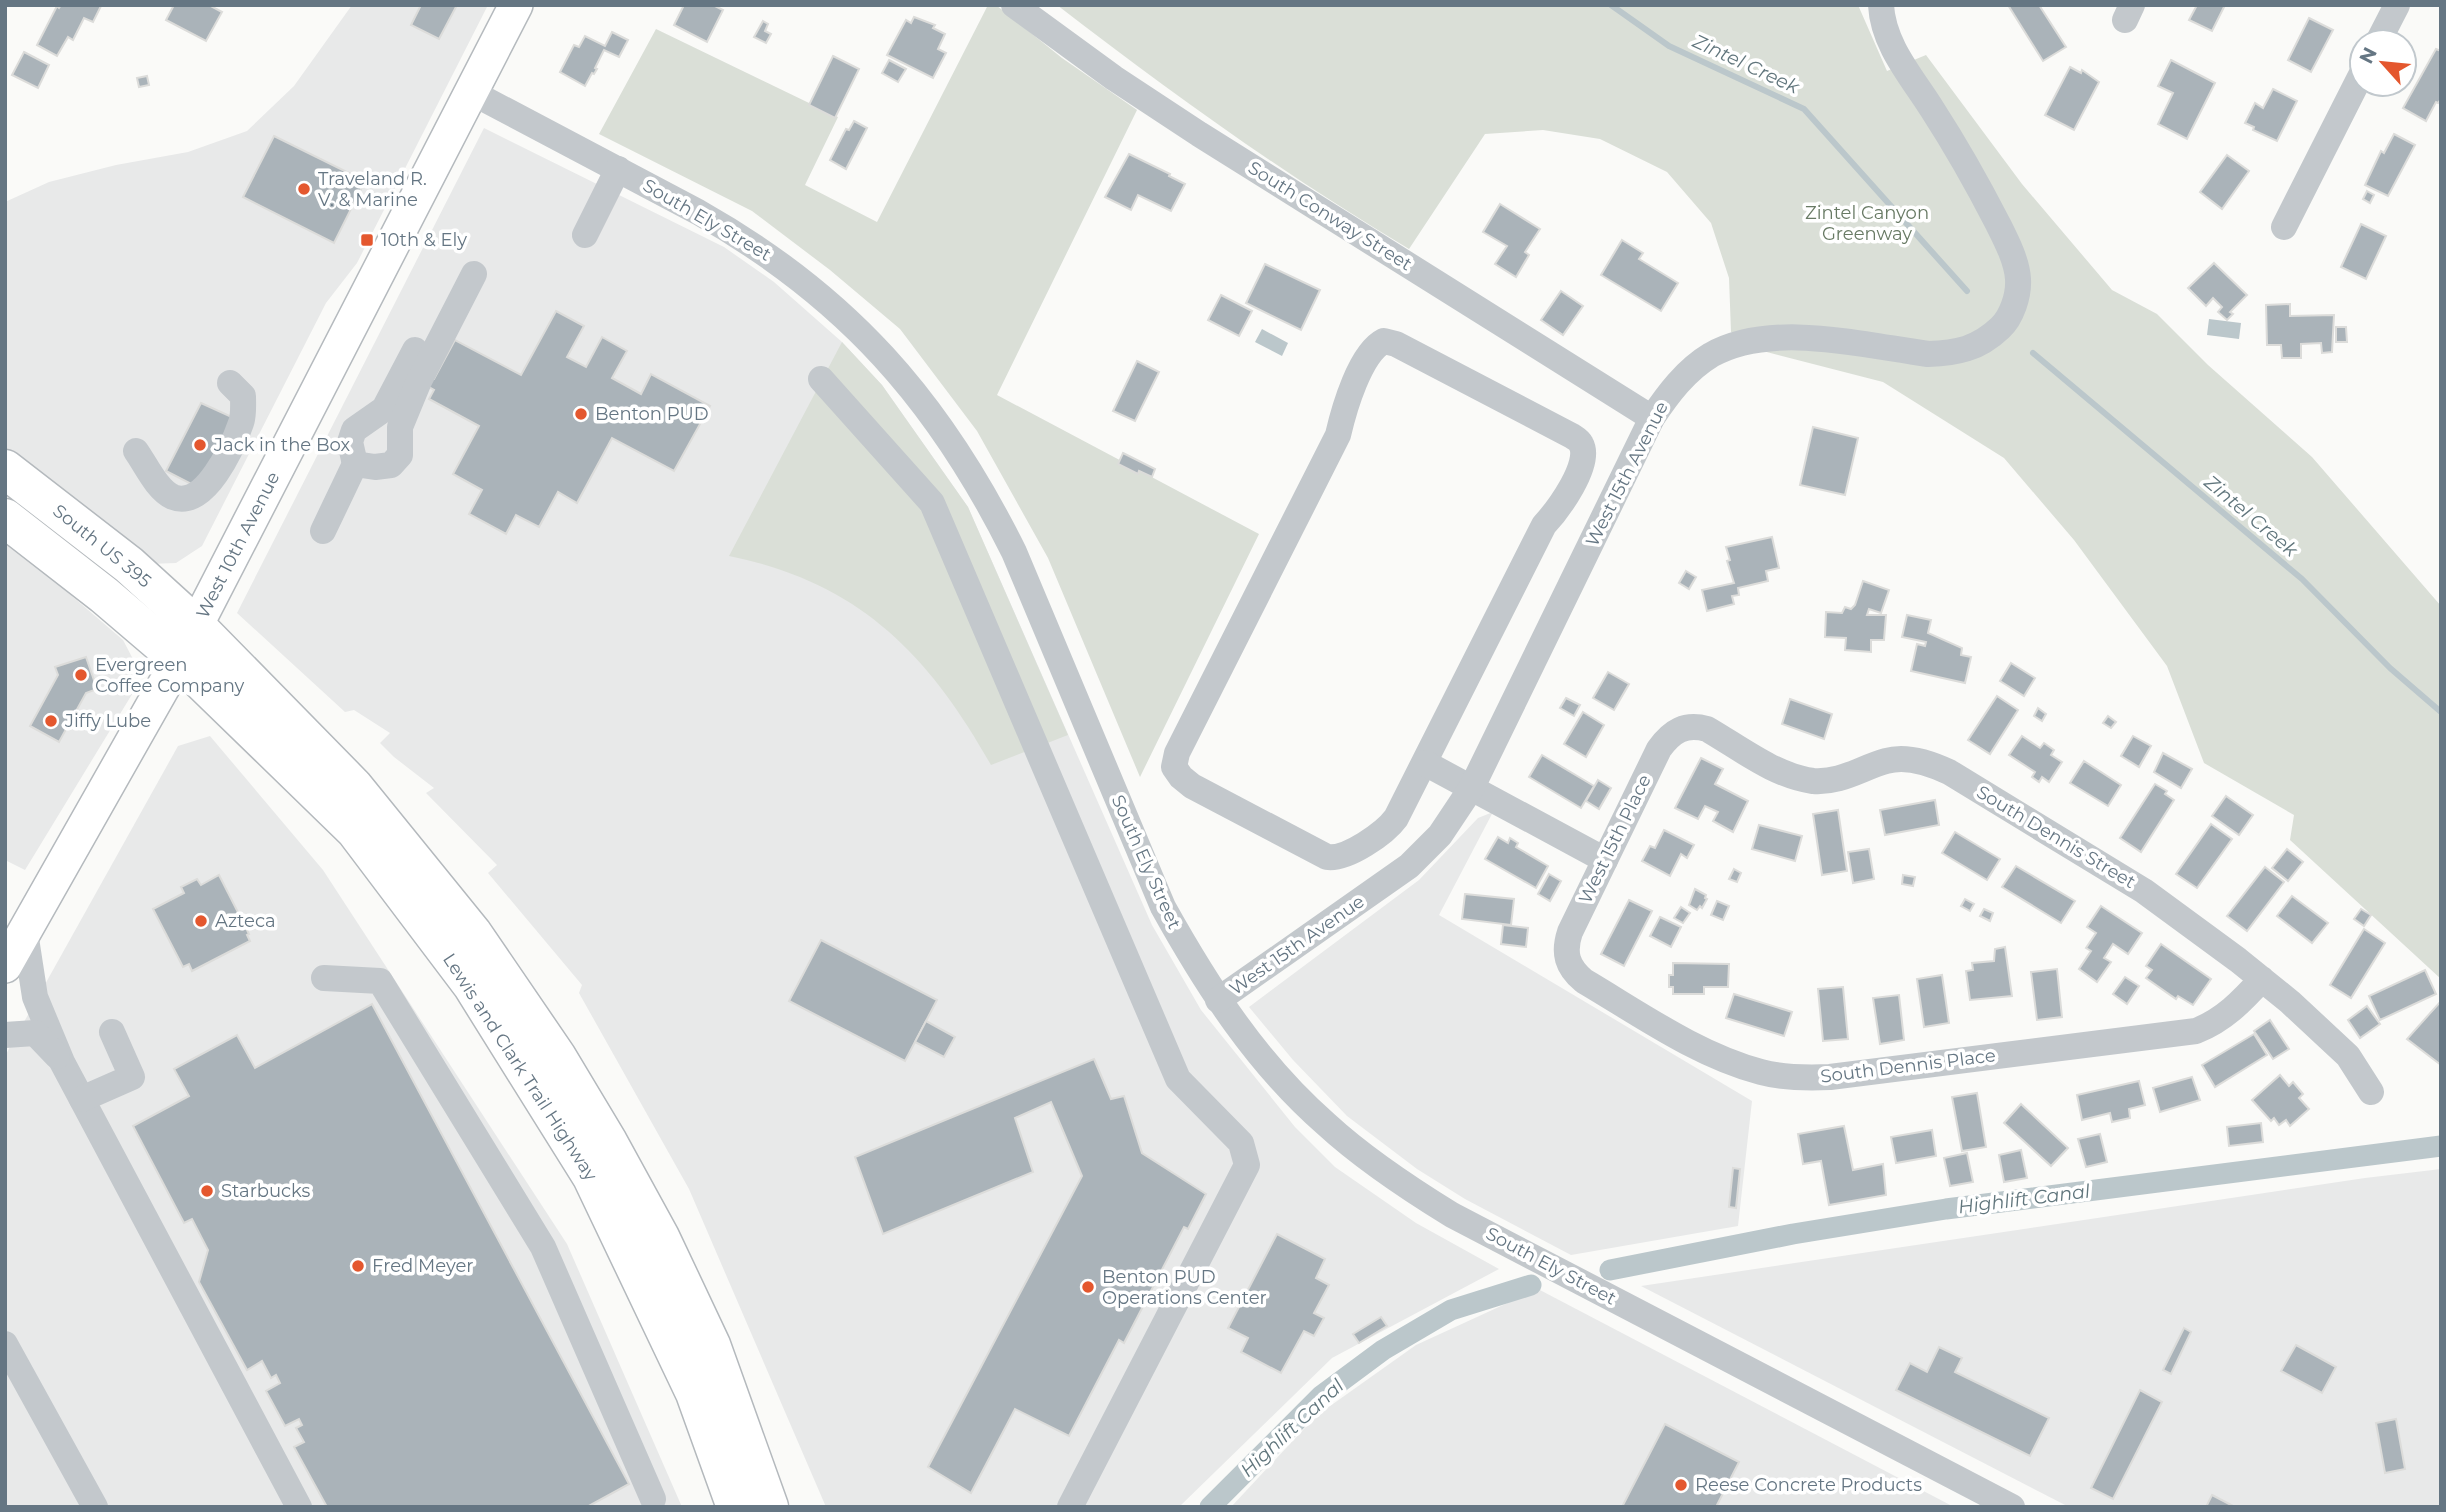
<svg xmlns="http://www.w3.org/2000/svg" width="2446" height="1512" font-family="Montserrat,sans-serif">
<rect width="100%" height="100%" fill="#fafaf8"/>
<g fill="#e8e9e9">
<polygon points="352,5 488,5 357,263 326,303 202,546 176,563 149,564 5,456 5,202 49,182 116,165 188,152 247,131 294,86"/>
<polygon points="484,128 724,247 774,282 842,342 882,385 968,507 1152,925 1201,1010 1295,1127 1335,1167 1416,1223 1499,1269 1332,1358 1179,1507 826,1507 689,1189 579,993 582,985 488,873 497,865 426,793 434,788 394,757 380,743 390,733 354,710 345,712 237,613"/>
<polygon points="5,531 15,538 59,585 123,640 135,663 134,691 25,870 5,860"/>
<polygon points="210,736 323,870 567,1244 682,1507 5,1507 5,1056 178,746"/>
<polygon points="1493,812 1439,915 1752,1101 1738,1226 1571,1255 1465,1199 1417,1169 1347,1116 1293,1060 1249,1007 1419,880 1478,818"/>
<polygon points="2441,1169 2441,1507 2069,1507 1641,1286 2365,1178"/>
<polygon points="1538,1289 1954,1507 1231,1507 1316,1416 1416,1345"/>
</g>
<g fill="#dadfd7">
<polygon points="988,5 996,5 1062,58 1137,110 997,395 1259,534 1140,777 1048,558 977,431 900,329 830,270 752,211 599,134 656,29 838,117 805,185 877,222"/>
<path d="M1057,5h801l29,66 39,-16 96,129 90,106 45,24 51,51 104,92 129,149v373l-151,-139 4,-25 -90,-52 -37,-97 -93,-126 -70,-82 -121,-76 -124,-32 -28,-18 -2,-54 -18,-55 -44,-51 -67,-33 -57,-9 -58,4 -76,115c-123,-73 -239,-157 -352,-244z"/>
<path d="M842,342l40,43 86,122 100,228 -77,30c-63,-112 -133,-183 -262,-209z"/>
</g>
<g fill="#bbc7cb">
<polygon points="2209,319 2241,323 2239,339 2207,335"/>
<polygon points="1262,329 1288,343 1282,356 1255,342"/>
</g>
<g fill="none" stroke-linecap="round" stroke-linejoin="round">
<g stroke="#bbc7cb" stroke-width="6">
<polyline points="1611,5 1669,46 1804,109 1967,291"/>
<polyline points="2033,353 2302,579 2390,668 2441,712"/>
</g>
<g stroke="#bbc7cb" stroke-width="21">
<polyline points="1610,1270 1793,1234 1946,1209 2441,1146"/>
<polyline points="1210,1507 1321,1396 1383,1350 1451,1310 1531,1285"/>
</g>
</g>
<g fill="#aab3b9" stroke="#dcdcda" stroke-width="2">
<polygon points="61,5 101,6 93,22 84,18 73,40 68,37 57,56 37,45 57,6 59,8"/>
<polygon points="174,5 209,5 222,12 206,41 166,20"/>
<polygon points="421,5 457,5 439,39 411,25"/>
<polygon points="684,5 713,5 723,10 707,42 674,25"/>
<polygon points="2008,5 2039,5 2066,47 2043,61"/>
<polygon points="2197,5 2225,5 2212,31 2189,20"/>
<polygon points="914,17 935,25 933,28 945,34 938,49 946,53 933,78 887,55 906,20 911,23"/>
<polygon points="2309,18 2333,30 2311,72 2288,60"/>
<polygon points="763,21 768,24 765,31 771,34 766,43 754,37"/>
<polygon points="612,32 628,40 619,57 604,50 595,68 597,69 594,74 592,73 585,86 560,72 574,45 579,47 585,36 605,46"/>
<polygon points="2436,49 2441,51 2441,99 2438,103 2436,102 2426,121 2403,108"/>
<polygon points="24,52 49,65 38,88 12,75"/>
<polygon points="833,56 859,69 835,118 809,105"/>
<polygon points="889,60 906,69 898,82 882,73"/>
<polygon points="2171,60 2215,83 2187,139 2158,124 2173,93 2158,86"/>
<polygon points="2070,67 2081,73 2082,70 2099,82 2074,130 2045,115"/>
<polygon points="147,76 149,85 139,87 137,78"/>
<polygon points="2273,89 2297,101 2277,141 2253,130 2254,127 2245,123 2255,103 2263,108"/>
<polygon points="854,121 867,128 846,169 830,160 846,129 849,130"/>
<polygon points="2394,134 2415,145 2388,196 2365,185 2381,151 2384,153"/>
<polygon points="274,136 365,181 334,243 243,197"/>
<polygon points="1129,154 1170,174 1169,176 1185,184 1171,211 1138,195 1131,210 1105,197"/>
<polygon points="2227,155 2249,171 2222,209 2200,192"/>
<polygon points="2367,191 2374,195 2370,203 2363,199"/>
<polygon points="1500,204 1540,229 1525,252 1529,255 1516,277 1495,264 1507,246 1483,232"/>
<polygon points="2361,224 2386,236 2366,279 2341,267"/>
<polygon points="1622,240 1643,253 1639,259 1678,283 1661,311 1601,275"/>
<polygon points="2214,263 2247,295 2230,312 2233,314 2227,320 2218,312 2222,307 2213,298 2206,306 2188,288"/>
<polygon points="1265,264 1320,290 1301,330 1246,303"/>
<polygon points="1561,291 1583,306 1563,335 1541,320"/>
<polygon points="1221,295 1252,311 1239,336 1208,320"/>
<polygon points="2290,304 2290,316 2334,315 2332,352 2322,353 2321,343 2301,344 2301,358 2282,358 2281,345 2267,345 2266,305"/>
<polygon points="556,311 584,326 567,357 586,367 602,337 627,351 612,378 641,394 651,374 710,406 674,471 612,438 577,503 558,492 539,527 516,515 506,534 469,514 482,490 453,474 479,426 429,399 434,390 413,378 434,379 455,340 521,375"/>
<polygon points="2336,327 2346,327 2347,342 2336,342"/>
<polygon points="1137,361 1159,372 1135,421 1113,411"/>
<polygon points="201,403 234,418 199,488 166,471"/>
<polygon points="1813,427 1858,438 1845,495 1800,485"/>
<polygon points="1123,453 1155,469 1152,477 1139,471 1138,474 1118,464"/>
<polygon points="1772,537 1779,568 1766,571 1768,581 1738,588 1739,595 1732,596 1734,604 1707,611 1702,590 1734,583 1727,561 1730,560 1726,547"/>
<polygon points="1686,571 1696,577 1689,589 1679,583"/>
<polygon points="1863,581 1889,590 1881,613 1869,609 1867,615 1886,615 1884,640 1871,640 1871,652 1845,650 1846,638 1825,637 1826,612 1842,613 1845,607 1851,609 1855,605"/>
<polygon points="1907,615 1931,620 1928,633 1962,648 1961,655 1971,657 1965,683 1911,671 1917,644 1925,646 1926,642 1902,637"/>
<polygon points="86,657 97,689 86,693 59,742 30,726 58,675 55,667"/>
<polygon points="2011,663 2035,678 2024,696 2000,681"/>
<polygon points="1608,672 1629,684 1614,710 1593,698"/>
<polygon points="1997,696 2018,710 1990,754 1968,740"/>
<polygon points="1566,698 1580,705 1574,716 1560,708"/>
<polygon points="1790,699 1832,714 1824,739 1782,724"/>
<polygon points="2038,708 2046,714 2042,721 2034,716"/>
<polygon points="1583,712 1604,725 1586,757 1564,744"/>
<polygon points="2108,716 2116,722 2111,728 2103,723"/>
<polygon points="2022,736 2040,748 2044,743 2054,750 2051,755 2062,762 2049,782 2042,777 2039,782 2032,777 2035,772 2009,755"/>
<polygon points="2133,736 2151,746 2139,767 2121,756"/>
<polygon points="2163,753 2192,769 2181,788 2154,772"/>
<polygon points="1542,755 1594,786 1581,808 1529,777"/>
<polygon points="1701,758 1723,769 1715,784 1748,801 1733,832 1713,821 1718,812 1705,806 1698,819 1675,808"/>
<polygon points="2084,761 2121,785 2108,806 2070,783"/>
<polygon points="1598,780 1611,788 1599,809 1586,801"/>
<polygon points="2155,784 2167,791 2165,794 2174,800 2141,852 2120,838"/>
<polygon points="2226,796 2253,815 2239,835 2212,816"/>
<polygon points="1935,800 1939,825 1885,835 1880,810"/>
<polygon points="1838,810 1847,871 1822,875 1813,814"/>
<polygon points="2211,824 2232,839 2197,888 2176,874"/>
<polygon points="1759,825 1802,836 1795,861 1752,849"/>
<polygon points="1664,830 1694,845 1687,858 1681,854 1670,876 1642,861 1650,846 1655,848"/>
<polygon points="1955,832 2000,859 1987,880 1942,853"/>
<polygon points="1498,837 1508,843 1510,838 1518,843 1516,847 1548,866 1536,888 1485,859"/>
<polygon points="1869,849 1874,879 1853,883 1848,852"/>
<polygon points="2287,849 2303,862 2288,881 2272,868"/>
<polygon points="2016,866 2075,901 2061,923 2002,887"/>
<polygon points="2265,867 2284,882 2247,931 2227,916"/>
<polygon points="1734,869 1741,873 1737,882 1729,879"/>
<polygon points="1549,874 1561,881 1550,901 1538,894"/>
<polygon points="219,875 249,934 247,935 250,941 192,971 189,964 183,967 153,909 184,893 181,887 197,879 201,885"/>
<polygon points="1903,875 1915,877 1913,886 1902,884"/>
<polygon points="1695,889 1706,895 1705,898 1707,899 1702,908 1700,906 1697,910 1689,905"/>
<polygon points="1465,894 1514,899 1511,925 1462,919"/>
<polygon points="2292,896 2328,923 2312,943 2277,916"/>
<polygon points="1965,899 1974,904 1970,911 1961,906"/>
<polygon points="1629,900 1652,911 1624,966 1601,954"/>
<polygon points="1717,901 1729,906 1723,920 1711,915"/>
<polygon points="2101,906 2142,933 2128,954 2113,944 2104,958 2111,962 2097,982 2079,969 2091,951 2086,948 2096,933 2087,927"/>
<polygon points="1681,907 1690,913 1683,923 1674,918"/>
<polygon points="1984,909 1993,913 1990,921 1980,916"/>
<polygon points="2361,909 2371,915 2364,926 2354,919"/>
<polygon points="1660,917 1681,927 1671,947 1650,936"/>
<polygon points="1503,925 1528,928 1526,947 1501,944"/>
<polygon points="2364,929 2385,943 2351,998 2330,985"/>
<polygon points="821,940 937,1000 905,1061 789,1001"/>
<polygon points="2161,944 2211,979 2193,1005 2178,996 2176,999 2146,978 2152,970 2146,966"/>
<polygon points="2005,947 2012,996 1970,1000 1966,971 1973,970 1972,963 1994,961 1995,949"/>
<polygon points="1673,963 1729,964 1728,987 1704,987 1704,994 1673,994 1673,987 1669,987 1669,975 1673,975"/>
<polygon points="2057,969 2062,1017 2037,1020 2031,972"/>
<polygon points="2425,970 2436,994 2380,1020 2369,996"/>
<polygon points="1942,975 1949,1023 1924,1027 1917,979"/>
<polygon points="2125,977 2139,986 2127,1004 2113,994"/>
<polygon points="1843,987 1848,1039 1823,1041 1818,989"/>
<polygon points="1734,994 1792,1012 1784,1036 1726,1018"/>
<polygon points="1899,995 1904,1040 1880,1044 1873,998"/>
<polygon points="2441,1001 2441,1065 2407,1039"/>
<polygon points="372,1004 629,1484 587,1507 327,1507 294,1447 304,1442 296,1428 302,1425 299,1419 285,1426 266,1391 280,1383 276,1375 271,1378 262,1361 247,1370 199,1282 208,1250 192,1219 184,1223 133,1126 189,1096 174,1069 237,1035 255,1068"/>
<polygon points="2367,1006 2380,1024 2360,1038 2348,1020"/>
<polygon points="2270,1020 2289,1049 2273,1059 2254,1031"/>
<polygon points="926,1021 955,1037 944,1057 915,1042"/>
<polygon points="2254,1034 2267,1055 2215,1087 2202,1065"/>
<polygon points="1094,1059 1111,1099 1124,1096 1142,1153 1206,1194 1188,1229 1184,1227 1124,1343 1119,1340 1069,1436 1015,1409 971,1493 928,1467 1082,1176 1051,1102 1015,1118 1033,1172 883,1234 855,1157"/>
<polygon points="2280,1075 2289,1086 2293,1082 2303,1094 2299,1098 2309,1109 2290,1126 2286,1120 2279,1125 2274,1118 2271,1121 2252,1100"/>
<polygon points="2192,1077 2200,1100 2160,1112 2153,1088"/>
<polygon points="2139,1081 2145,1105 2129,1109 2130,1118 2112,1122 2110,1113 2082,1120 2077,1095"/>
<polygon points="1977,1093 1986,1147 1962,1151 1952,1097"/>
<polygon points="2021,1104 2068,1148 2051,1166 2004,1123"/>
<polygon points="2261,1123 2263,1142 2229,1146 2227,1127"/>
<polygon points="1844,1126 1853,1170 1883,1164 1886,1195 1829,1205 1821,1161 1803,1164 1798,1134"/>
<polygon points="1932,1130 1936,1156 1896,1163 1891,1137"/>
<polygon points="2100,1134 2107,1162 2086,1167 2078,1139"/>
<polygon points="2021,1150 2027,1178 2004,1182 1999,1155"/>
<polygon points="1967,1153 1973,1182 1950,1186 1944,1158"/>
<polygon points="1733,1168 1740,1169 1736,1208 1729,1207"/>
<polygon points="1277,1234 1325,1259 1316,1278 1329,1285 1314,1313 1324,1318 1314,1336 1304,1331 1281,1373 1241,1352 1248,1338 1228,1328"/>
<polygon points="1381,1317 1387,1326 1359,1343 1353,1334"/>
<polygon points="2184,1328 2191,1332 2171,1374 2163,1370"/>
<polygon points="2296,1345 2336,1367 2322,1393 2281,1371"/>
<polygon points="1939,1347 1962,1358 1955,1372 2049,1418 2030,1456 1896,1390 1910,1363 1927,1372"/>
<polygon points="2140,1390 2162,1402 2113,1499 2091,1488"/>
<polygon points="2396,1419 2405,1469 2385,1473 2376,1423"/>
<polygon points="1665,1424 1739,1462 1716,1507 1622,1507"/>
<polygon points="2212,1495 2235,1507 2206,1507"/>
</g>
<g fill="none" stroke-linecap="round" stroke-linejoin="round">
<g stroke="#b5babe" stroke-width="36">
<polyline id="major" points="5,966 179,659 516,5"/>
</g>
<g stroke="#b4b9bd" stroke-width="41">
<g id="highway">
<polyline points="5,469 129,565 196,626 353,786 473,934 557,1057 608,1142 660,1237 711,1345 769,1507"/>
<polyline points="5,518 104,595 179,659 355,830 472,985 592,1177 695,1393 736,1507"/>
</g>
</g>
<g stroke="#c3c8cc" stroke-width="26">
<polyline points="1014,5 1114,78 1199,134 1652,418"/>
<polyline points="2125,20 2132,5"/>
<polyline points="2378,42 2397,5"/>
<path d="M471,92l227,120c149,84 241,189 316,340l149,355c44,79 94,157 163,217 38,35 82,64 126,91l560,292"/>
<polyline points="2284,227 2362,73"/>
<polyline points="585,235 618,169"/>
<path d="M1384,341l12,3 176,92c3,2 7,4 9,8 11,20 -23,66 -37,81l-148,293c-11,15 -49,42 -69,39l-135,-71 -11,-9 -7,-10 3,-14 161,-318c6,-26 22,-82 46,-94z"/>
<polyline points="821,379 932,503 1178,1079 1241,1143 1247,1165 1070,1507"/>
<path d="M136,451c10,14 21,39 37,46 32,13 60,-51 68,-74 3,-8 2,-18 2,-27l-13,-13"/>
<polyline points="355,464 350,442 354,430 384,409 415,350"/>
<polyline points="323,531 355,464 375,467 391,465 400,455 400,427 419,381 474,274"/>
<polyline points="1425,763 1605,860"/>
<polyline points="25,932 35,997 62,1062 299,1507"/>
<polyline points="324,978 380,981 543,1247 653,1499"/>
<path d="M2262,979c-20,22 -38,41 -66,52l-366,46c-23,1 -47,1 -69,-5 -64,-17 -121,-58 -177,-91 -17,-14 -21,-28 -14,-49l89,-183c13,-18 26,-26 48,-20 33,19 68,47 106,52 28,2 48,-13 73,-20 20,-6 44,2 63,11l195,119 94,69 52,42 58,54 23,36"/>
<path d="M1218,1000l191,-134 31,-31 32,-48 180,-369c16,-24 34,-48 59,-63 60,-34 151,-10 217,-1 29,-1 50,-5 72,-26 12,-11 19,-33 18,-49 -1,-18 -12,-39 -20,-55 -20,-39 -42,-78 -66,-115 -20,-32 -49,-64 -51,-104"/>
<polyline points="5,1035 35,1033 57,1056"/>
<polyline points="82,1099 132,1077 112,1032"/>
<polyline points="5,1344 95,1507"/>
</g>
<use href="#major" stroke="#fff" stroke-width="33"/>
<use href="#highway" stroke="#fff" stroke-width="38"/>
</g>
<g fill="#e4572e" stroke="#fff" stroke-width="2.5">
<circle cx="304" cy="189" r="7"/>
<rect x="360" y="233" width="14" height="14" rx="3.5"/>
<circle cx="581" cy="414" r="7"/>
<circle cx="200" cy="445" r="7"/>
<circle cx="81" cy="675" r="7"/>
<circle cx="51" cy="721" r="7"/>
<circle cx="201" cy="921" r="7"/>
<circle cx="207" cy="1191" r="7"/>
<circle cx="358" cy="1266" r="7"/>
<circle cx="1088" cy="1287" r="7"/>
<circle cx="1681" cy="1485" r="7"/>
</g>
<g text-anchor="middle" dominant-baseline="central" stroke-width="7" stroke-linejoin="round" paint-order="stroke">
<g font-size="18" fill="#657683" stroke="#fff" text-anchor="start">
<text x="318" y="179">Traveland R.<tspan x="318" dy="21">V. &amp; Marine</tspan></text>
<text x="381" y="240">10th &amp; Ely</text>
<text x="595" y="414">Benton PUD</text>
<text x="214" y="445">Jack in the Box</text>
<text x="95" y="665">Evergreen<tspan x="95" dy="21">Coffee Company</tspan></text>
<text x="65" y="721">Jiffy Lube</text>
<text x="215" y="921">Azteca</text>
<text x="221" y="1191">Starbucks</text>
<text x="372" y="1266">Fred Meyer</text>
<text x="1102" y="1277">Benton PUD<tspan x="1102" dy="21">Operations Center</tspan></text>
<text x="1695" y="1485">Reese Concrete Products</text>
</g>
<g font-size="18" fill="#687a64" stroke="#fff">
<text x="1867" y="213">Zintel Canyon<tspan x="1867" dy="21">Greenway</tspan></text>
</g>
<g font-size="18" fill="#657683" stroke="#fff">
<text transform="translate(1330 216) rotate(32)">South Conway Street</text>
<text transform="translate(707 220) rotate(30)">South Ely Street</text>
<text transform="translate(1627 474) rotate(-63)">West 15th Avenue</text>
<text transform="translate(238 545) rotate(-63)">West 10th Avenue</text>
<text transform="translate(102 546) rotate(39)">South US 395</text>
<text transform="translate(2056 837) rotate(31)">South Dennis Street</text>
<text transform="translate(1615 839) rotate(-64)">West 15th Place</text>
<text transform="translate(1146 862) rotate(66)">South Ely Street</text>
<text transform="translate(1297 945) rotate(-35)">West 15th Avenue</text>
<text transform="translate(1908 1066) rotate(-7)">South Dennis Place</text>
<text transform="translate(520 1067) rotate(57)">Lewis and Clark Trail Highway</text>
<text transform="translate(1551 1266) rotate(28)">South Ely Street</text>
</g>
<g font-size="19" font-style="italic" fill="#60757c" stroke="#fff">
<text transform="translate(1746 64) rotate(25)">Zintel Creek</text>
<text transform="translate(2251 516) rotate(40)">Zintel Creek</text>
<text transform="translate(2024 1199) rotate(-7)">Highlift Canal</text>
<text transform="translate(1292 1428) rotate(-43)">Highlift Canal</text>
</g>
</g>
<rect width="2446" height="1512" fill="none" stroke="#657683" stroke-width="14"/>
<g transform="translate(2383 63) rotate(297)"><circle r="33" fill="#ffffff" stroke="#c1c8cd" stroke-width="2"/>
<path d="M0-5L12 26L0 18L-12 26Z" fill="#e4572e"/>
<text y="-10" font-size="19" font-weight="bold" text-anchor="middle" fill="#657683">N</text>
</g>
</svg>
